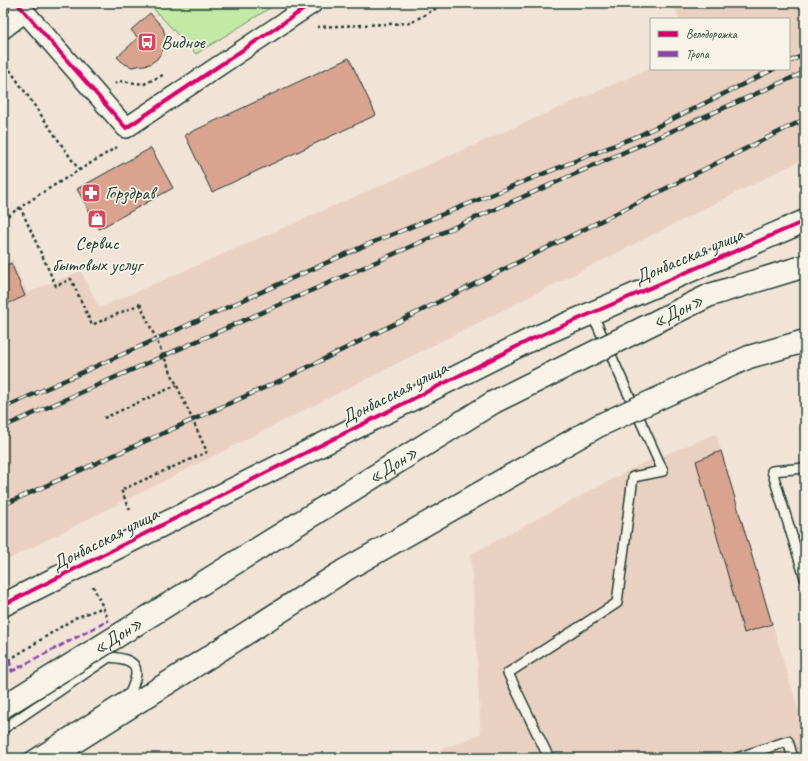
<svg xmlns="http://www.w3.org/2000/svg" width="808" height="761" font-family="Caveat,sans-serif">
<rect width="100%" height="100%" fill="#f1e3d6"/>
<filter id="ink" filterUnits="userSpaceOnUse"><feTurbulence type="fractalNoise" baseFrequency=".025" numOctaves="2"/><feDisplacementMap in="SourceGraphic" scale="8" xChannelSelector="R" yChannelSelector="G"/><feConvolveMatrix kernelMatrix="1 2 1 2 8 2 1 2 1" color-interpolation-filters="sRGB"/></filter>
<g filter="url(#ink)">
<g fill="#ead0c1">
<polygon points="672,3 805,3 805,158 3,562 3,264 12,260 27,293 81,271 99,308 651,68 789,69 789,19 680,19"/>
<polygon points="716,434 805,733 805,758 419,758 481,734 471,554 639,465"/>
</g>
<polygon fill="#c2eaa5" stroke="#70946c" points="148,3 278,3 196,54"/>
<g fill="#d9a390" stroke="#1f3d34">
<polygon points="150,13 163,28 166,39 163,50 157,59 150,64 132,67 123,63 117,57 138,38 131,30"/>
<polygon points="349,58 376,115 212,192 185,135"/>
<polygon points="151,148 173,188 99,229 77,189"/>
<polygon points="11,263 25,296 3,306 3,267"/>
<polygon points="721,451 772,624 744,633 696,461"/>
<polygon points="805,512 805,524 802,513"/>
</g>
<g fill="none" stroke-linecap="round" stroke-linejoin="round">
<g stroke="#1f3d34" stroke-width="12">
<g id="lane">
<polyline points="805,468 772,471 805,578"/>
<path d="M3,729l106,-72c28,2 33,10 21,36l-102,65"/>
<polyline points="549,758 508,673 617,603 633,477 663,471 592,313"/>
<polyline points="737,758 788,741 793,758"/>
</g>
</g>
<g stroke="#1f3d34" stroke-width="22">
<g id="street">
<polyline points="17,3 126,128 313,3"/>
<polyline points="3,29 25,12"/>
</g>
</g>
<g stroke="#1f3d34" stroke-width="25">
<polyline id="secondary" points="3,605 532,339 805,221"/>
</g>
<g stroke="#1f3d34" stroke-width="25">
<polyline id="highway" points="49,758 220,650"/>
</g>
<g stroke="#1f3d34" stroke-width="2.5" stroke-dasharray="3 3" stroke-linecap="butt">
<polyline points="317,27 410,23 446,3"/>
<polyline points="3,60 79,170"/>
<polyline points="115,84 119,81 144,84 163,75"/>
<polyline points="20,207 56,286 71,279 92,325 140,304"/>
<polyline points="3,219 40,194 117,147"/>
<polyline points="104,418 177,385"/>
<polyline points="130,510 121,490 207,452"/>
<polyline points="93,586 107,616"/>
<polyline points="9,660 75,618 104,607"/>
</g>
<use href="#lane" stroke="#f7f3e8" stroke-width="9"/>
<use href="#street" stroke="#f7f3e8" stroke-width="19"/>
<use href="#secondary" stroke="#f7f3e8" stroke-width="22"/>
<use href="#highway" stroke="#f7f3e8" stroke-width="22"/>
<g stroke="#1f3d34" stroke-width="4.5">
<g id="rail">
<polyline points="789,62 805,54"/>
<polyline points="3,408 366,245 640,135 774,69"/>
<polyline points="3,427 805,72"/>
<polyline points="3,505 286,378 805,119"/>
</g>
</g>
<use href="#rail" stroke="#f7f3e8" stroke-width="3" stroke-dasharray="9" stroke-linecap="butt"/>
<g stroke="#1f3d34" stroke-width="25" stroke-linecap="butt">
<g id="highway-bridge">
<polyline points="220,650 345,570 598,426 749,357 805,341"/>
<path id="s1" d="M3,707l491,-305 216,-107 95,-29"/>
</g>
</g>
<polyline stroke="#1f3d34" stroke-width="2.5" stroke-dasharray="3 3" stroke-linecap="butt" points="140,304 207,452"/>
<use href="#highway-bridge" stroke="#f7f3e8" stroke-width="22"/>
<g stroke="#8e44ad" stroke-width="3" stroke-dasharray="6 3" stroke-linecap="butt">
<polyline points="9,660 12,671"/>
<polyline points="3,676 109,620"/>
</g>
<g stroke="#f7f3e8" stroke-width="6">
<g id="cycleway">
<polyline points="17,3 126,128 313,3"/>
<polyline points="3,605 532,339 805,221"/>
</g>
</g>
<use href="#cycleway" stroke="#d6006c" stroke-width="4"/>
</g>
</g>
<defs>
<g id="bus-square" transform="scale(1)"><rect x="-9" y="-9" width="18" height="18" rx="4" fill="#d1495b" stroke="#f7f3e8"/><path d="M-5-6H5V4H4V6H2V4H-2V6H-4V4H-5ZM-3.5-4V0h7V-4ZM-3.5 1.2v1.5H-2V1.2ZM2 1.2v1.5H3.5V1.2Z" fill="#fff"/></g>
<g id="pharmacy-square" transform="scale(1)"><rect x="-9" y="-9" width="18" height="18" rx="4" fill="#d1495b" stroke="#f7f3e8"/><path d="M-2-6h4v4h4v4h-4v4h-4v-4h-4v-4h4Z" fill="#fff"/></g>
<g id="shop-square" transform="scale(1)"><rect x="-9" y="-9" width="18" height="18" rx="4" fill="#d1495b" stroke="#f7f3e8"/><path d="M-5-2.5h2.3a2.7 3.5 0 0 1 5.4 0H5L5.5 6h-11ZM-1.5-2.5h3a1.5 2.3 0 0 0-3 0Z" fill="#fff"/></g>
</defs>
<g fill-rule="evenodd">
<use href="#bus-square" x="147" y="42"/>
<use href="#pharmacy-square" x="91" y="193"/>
<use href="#shop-square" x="97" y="219"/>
</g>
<g text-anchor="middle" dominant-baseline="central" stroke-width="3.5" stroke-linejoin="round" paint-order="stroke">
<g font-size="19" fill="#1f3d34" stroke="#f7f3e8" text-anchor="start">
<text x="161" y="42">Видное</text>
<text x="105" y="193">Горздрав</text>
<text x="97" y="243" text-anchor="middle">Сервис<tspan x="97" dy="22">бытовых услуг</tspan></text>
</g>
<g font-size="19" fill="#1f3d34" stroke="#f7f3e8">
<text transform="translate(689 256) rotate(-23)">Донбасская улица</text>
<text stroke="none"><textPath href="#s1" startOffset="783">«Дон»</textPath></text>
<text transform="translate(394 393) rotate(-27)">Донбасская улица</text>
<text stroke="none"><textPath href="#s1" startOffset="459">«Дон»</textPath></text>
<text transform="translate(105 539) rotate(-27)">Донбасская улица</text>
<text stroke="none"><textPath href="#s1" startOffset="135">«Дон»</textPath></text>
</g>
</g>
<rect width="808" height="761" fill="none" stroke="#f7f3e8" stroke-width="16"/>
<rect x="8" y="8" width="792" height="745" fill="none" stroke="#1f3d34" stroke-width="1.5" filter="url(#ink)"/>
<rect x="650" y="18" width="140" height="52" fill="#f7f3e8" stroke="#a1aaa0"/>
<rect x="658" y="31" width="20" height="6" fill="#d6006c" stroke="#a1aaa0"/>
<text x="686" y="38" font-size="12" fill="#1f3d34">Велодорожка</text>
<rect x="658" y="51" width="20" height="6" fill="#8e44ad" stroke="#a1aaa0"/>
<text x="686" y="58" font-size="12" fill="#1f3d34">Тропа</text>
</svg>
